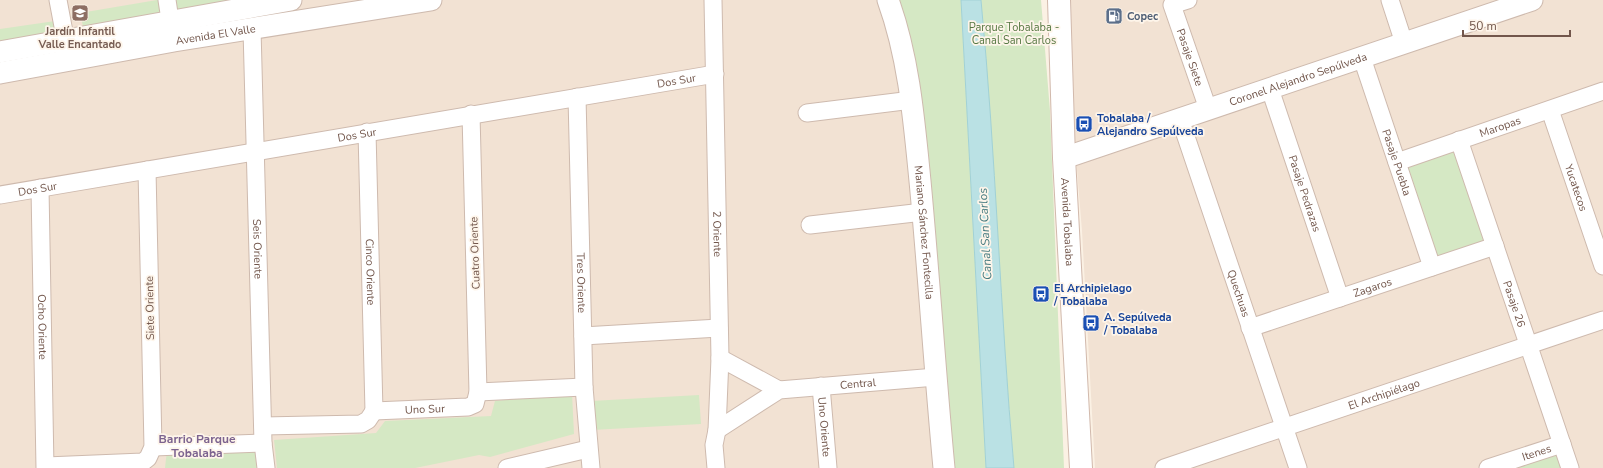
<svg xmlns="http://www.w3.org/2000/svg" width="1603" height="468" font-family="'Nunito Sans',sans-serif">
<rect width="100%" height="100%" fill="#fbf1e4"/>
<g fill="#f2e2d3">
<polygon points="0,0 897,0 951,468 0,468"/>
<polygon points="1063,0 1603,0 1603,468 1095,468 1082,231"/>
</g>
<g fill="#d5e8c4">
<polygon points="157,0 290,0 85,35 80,13"/>
<polygon points="897,0 961,0 986,468 951,468"/>
<path d="M981,0h60l9,111 14,357h-50c-14,-156 -19,-312 -33,-468z"/>
<polygon points="62,20 66,40 0,52 0,29"/>
<polygon points="1459,148 1490,240 1434,261 1402,168"/>
<polygon points="572,393 574,434 490,457 479,455 415,468 277,468 274,440 376,433 385,421 491,416 495,401"/>
<polygon points="699,395 701,424 592,430 591,401"/>
<polygon points="255,447 257,468 165,468 167,450"/>
<polygon points="1558,451 1564,468 1514,468"/>
</g>
<path fill="#bae1e4" stroke="#a1d1d5" d="M961,0h20c15,156 19,312 33,468h-28z"/>
<g fill="none" stroke-linecap="round" stroke-linejoin="round">
<g stroke="#cebaae" stroke-width="19">
<g id="minor">
<polyline points="58,0 68,53"/>
<polyline points="167,0 172,33"/>
<path id="s1" d="M713,0l7,358 -3,72 -3,15 2,23"/>
<path id="s2" d="M1188,0l-16,5 36,104"/>
<polyline points="1390,0 1404,43"/>
<path id="s3" d="M252,29l11,414 3,25"/>
<path id="s4" d="M1362,58l70,209"/>
<path id="s5" d="M1270,89l70,209"/>
<path id="s6" d="M577,97l7,290 7,81"/>
<path id="s7" d="M1550,110l53,156"/>
<polyline points="807,113 912,100"/>
<path id="s8" d="M1180,119l118,349"/>
<path id="s9" d="M367,132l7,279"/>
<path id="s10" d="M1459,140l111,328"/>
<path id="s11" d="M1397,162l206,-71"/>
<path id="s12" d="M40,188l5,280"/>
<path id="s13" d="M0,195l715,-121"/>
<polyline points="810,225 923,212"/>
<path id="s14" d="M1250,328l245,-82"/>
<polyline points="583,336 719,328"/>
<polyline points="720,358 779,390"/>
<path id="s15" d="M821,386l7,82"/>
<polyline points="478,392 584,387"/>
<path id="s16" d="M374,411l94,-4 7,-3 3,-12 -7,-278"/>
<polyline points="263,426 361,424 368,420 374,411"/>
<path id="s17" d="M717,430l62,-40 157,-13"/>
<polyline points="153,447 263,443"/>
<polyline points="46,466 143,462 148,458 153,447 147,170"/>
<polyline points="507,468 588,449"/>
<path id="s18" d="M1164,468l439,-148"/>
<path id="s19" d="M1488,468l74,-24"/>
</g>
</g>
<g stroke="#cebaae" stroke-width="23">
<g id="tertiary">
<path id="s20" d="M888,0c21,58 26,120 32,181 9,96 15,192 24,287"/>
<polyline points="0,52 291,0"/>
<path id="s21" d="M0,73l174,-32 257,-41"/>
<path id="s22" d="M1064,158l468,-158"/>
</g>
</g>
<g stroke="#d1b9ac" stroke-width="24">
<g id="secondary">
<path id="s23" d="M1059,0l5,158 17,310"/>
</g>
</g>
<use href="#minor" stroke="#fff" stroke-width="17"/>
<use href="#tertiary" stroke="#fff" stroke-width="21"/>
<use href="#secondary" stroke="#fff" stroke-width="22"/>
</g>
<defs>
<g id="school-square" transform="scale(0.9)"><rect x="-9" y="-9" width="18" height="18" rx="4" fill="#8d6e63" stroke="#fef5ea"/><path d="M0-5L7-2L0 1L-7-2ZM-4 1L0 2.5L4 1V4Q0 6-4 4Z" fill="#fff"/></g>
<g id="fuel-square" transform="scale(0.9)"><rect x="-9" y="-9" width="18" height="18" rx="4" fill="#5c6f8a" stroke="#fef5ea"/><path d="M-5.5-6h7V0h2V4h1.3V-2.5L3-4.5l.8-.8L6-3V5H2.5V1h-1V6h-7ZM-4.2-4.7v3.2H.2V-4.7Z" fill="#fff"/></g>
<g id="bus-square" transform="scale(0.9)"><rect x="-9" y="-9" width="18" height="18" rx="4" fill="#1a4fb4" stroke="#fef5ea"/><path d="M-5-6H5V4H4V6H2V4H-2V6H-4V4H-5ZM-3.5-4V0h7V-4ZM-3.5 1.2v1.5H-2V1.2ZM2 1.2v1.5H3.5V1.2Z" fill="#fff"/></g>
</defs>
<g fill-rule="evenodd">
<use href="#school-square" x="80" y="13"/>
<use href="#fuel-square" x="1114" y="16"/>
<use href="#bus-square" x="1084" y="124"/>
<use href="#bus-square" x="1041" y="294"/>
<use href="#bus-square" x="1091" y="323"/>
</g>
<g text-anchor="middle" dominant-baseline="central" stroke-width="3.5" stroke-linejoin="round" paint-order="stroke">
<g font-size="11" font-weight="bold" fill="#4e5e75" stroke="#fef5ea" text-anchor="start">
<text x="1127" y="16">Copec</text>
</g>
<g font-size="11" fill="#577843" stroke="#fef5ea">
<text x="1014" y="27">Parque Tobalaba -<tspan x="1014" dy="13">Canal San Carlos</tspan></text>
</g>
<g font-size="11" font-weight="bold" fill="#785e54" stroke="#fef5ea">
<text x="80" y="31">Jardín Infantil<tspan x="80" dy="13">Valle Encantado</tspan></text>
</g>
<g font-size="11" fill="#72564b" stroke="#fef5ea">
<text stroke="none"><textPath href="#s21" startOffset="219">Avenida El Valle</textPath></text>
<text stroke="none"><textPath href="#s2" startOffset="72">Pasaje Siete</textPath></text>
<text stroke="none"><textPath href="#s22" startOffset="247">Coronel Alejandro Sepúlveda</textPath></text>
<text stroke="none"><textPath href="#s13" startOffset="686">Dos Sur</textPath></text>
<text stroke="none"><textPath href="#s11" startOffset="109">Maropas</textPath></text>
<text stroke="none"><textPath href="#s13" startOffset="362">Dos Sur</textPath></text>
<text stroke="none"><textPath href="#s4" startOffset="110">Pasaje Puebla</textPath></text>
<text stroke="none"><textPath href="#s7" startOffset="82">Yucatecos</textPath></text>
<text stroke="none"><textPath href="#s13" startOffset="38">Dos Sur</textPath></text>
<text stroke="none"><textPath href="#s5" startOffset="110">Pasaje Pedrazas</textPath></text>
<text stroke="none"><textPath href="#s23" startOffset="222">Avenida Tobalaba</textPath></text>
<text stroke="none"><textPath href="#s20" startOffset="236">Mariano Sánchez Fontecilla</textPath></text>
<text stroke="none"><textPath href="#s1" startOffset="234">2 Oriente</textPath></text>
<text stroke="none"><textPath href="#s3" startOffset="220">Seis Oriente</textPath></text>
<text transform="translate(475 253) rotate(-92)">Cuatro Oriente</text>
<text stroke="none"><textPath href="#s9" startOffset="140">Cinco Oriente</textPath></text>
<text stroke="none"><textPath href="#s6" startOffset="186">Tres Oriente</textPath></text>
<text stroke="none"><textPath href="#s14" startOffset="129">Zagaros</textPath></text>
<text stroke="none"><textPath href="#s8" startOffset="184">Quechuas</textPath></text>
<text stroke="none"><textPath href="#s10" startOffset="173">Pasaje 26</textPath></text>
<text transform="translate(150 308) rotate(-91)">Siete Oriente</text>
<text stroke="none"><textPath href="#s12" startOffset="139">Ocho Oriente</textPath></text>
<text stroke="none"><textPath href="#s17" startOffset="153">Central</textPath></text>
<text stroke="none"><textPath href="#s18" startOffset="232">El Archipiélago</textPath></text>
<text stroke="none"><textPath href="#s16" startOffset="51">Uno Sur</textPath></text>
<text stroke="none"><textPath href="#s15" startOffset="41">Uno Oriente</textPath></text>
<text stroke="none"><textPath href="#s19" startOffset="51">Itenes</textPath></text>
</g>
<g font-size="11" font-weight="bold" fill="#164399" stroke="#fef5ea" text-anchor="start">
<text x="1097" y="118">Tobalaba /<tspan x="1097" dy="13">Alejandro Sepúlveda</tspan></text>
<text x="1054" y="288">El Archipielago<tspan x="1054" dy="13">/ Tobalaba</tspan></text>
<text x="1104" y="317">A. Sepúlveda<tspan x="1104" dy="13">/ Tobalaba</tspan></text>
</g>
<g font-size="12" font-style="italic" fill="#43797e" stroke="#fef5ea">
<text transform="translate(985 234) rotate(-93)">Canal San Carlos</text>
</g>
<g font-size="12" font-weight="bold" fill="#7c638f" stroke="#fef5ea">
<text x="197" y="439">Barrio Parque<tspan x="197" dy="14">Tobalaba</tspan></text>
</g>
</g>
<path d="M1463 30v6h107v-6" fill="none" stroke="#72564b" stroke-width="2"/>
<text x="1469" y="30" font-size="12" fill="#72564b" stroke="#fef5ea" stroke-width="3" paint-order="stroke">50 m</text>
</svg>
